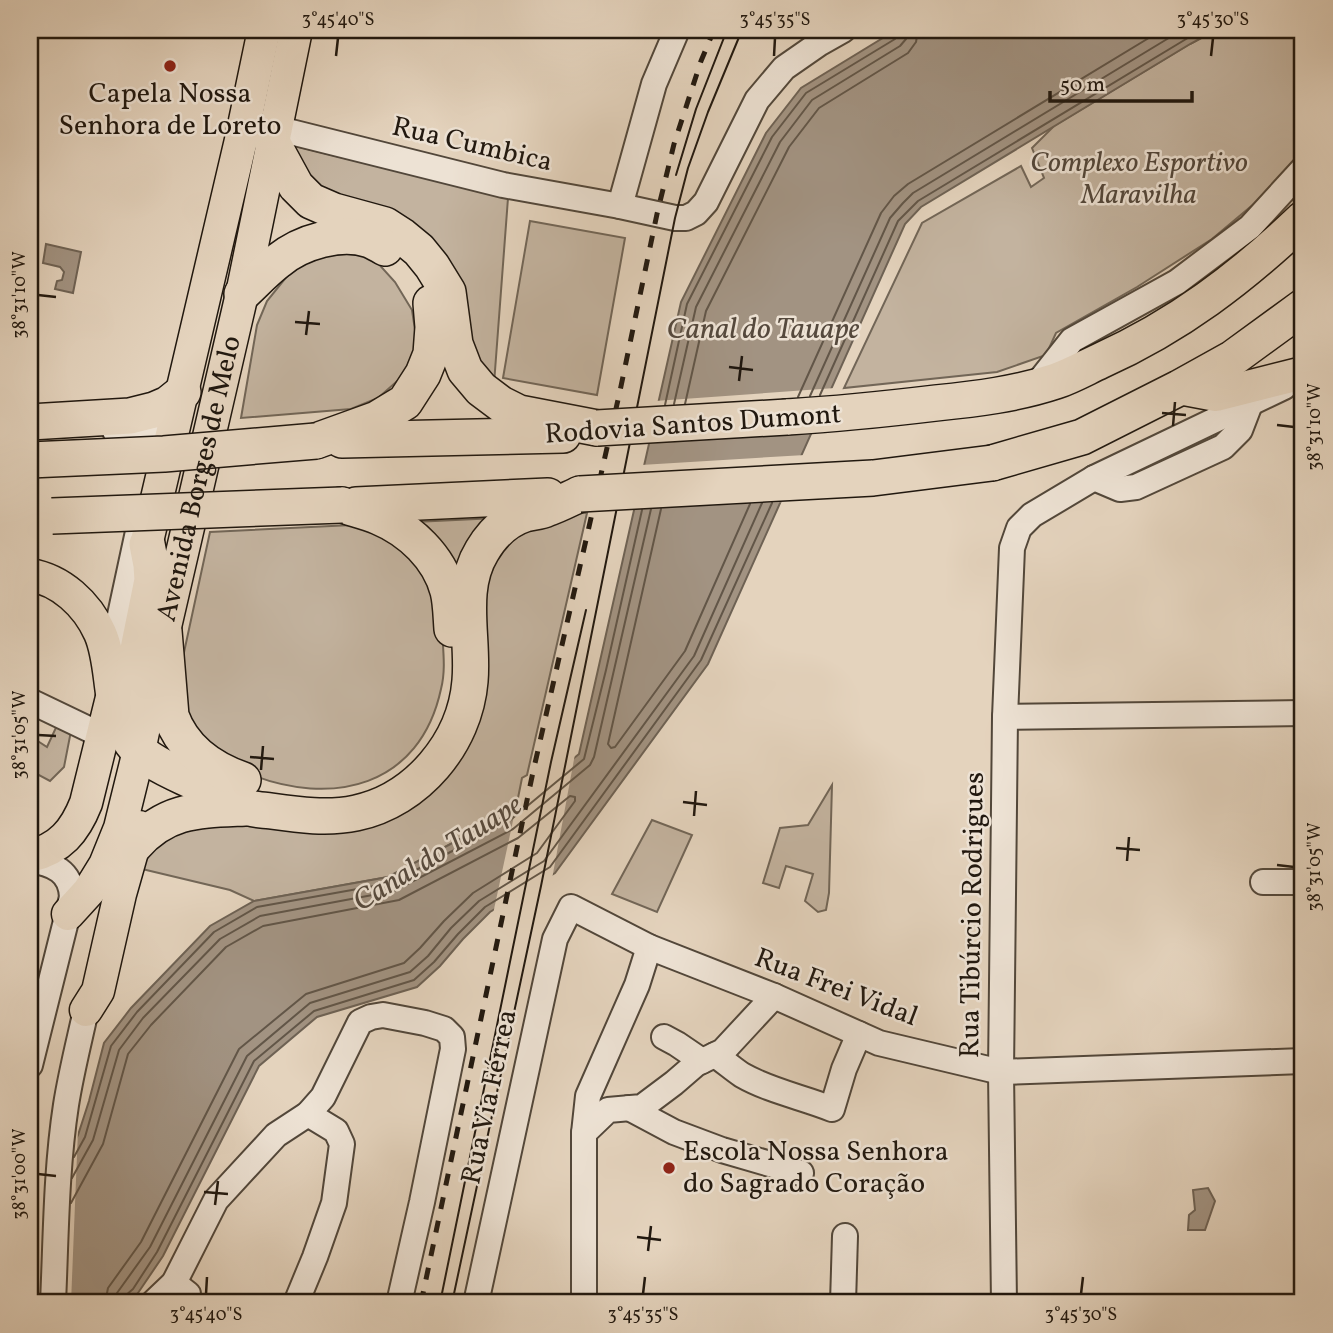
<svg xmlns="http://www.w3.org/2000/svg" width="1333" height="1333" font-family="Vollkorn,serif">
<rect width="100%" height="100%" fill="#e4d3bd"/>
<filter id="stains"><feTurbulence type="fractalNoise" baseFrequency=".00286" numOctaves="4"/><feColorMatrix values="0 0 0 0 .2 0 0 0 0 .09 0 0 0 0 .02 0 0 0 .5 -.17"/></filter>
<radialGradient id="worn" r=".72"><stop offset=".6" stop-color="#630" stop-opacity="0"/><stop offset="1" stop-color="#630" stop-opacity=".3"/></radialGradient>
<g fill="#c3b39f" stroke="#726657" stroke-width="2">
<polygon points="1216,30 1303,30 1303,154 1261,198 1212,239 1137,287 1056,333 1046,355 997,372 844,388 922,223 1021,166 1031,187 1044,178 1032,148 1054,126 1190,44"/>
<polygon points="295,146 508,198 494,384 478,365 459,294 309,188 290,158"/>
<polygon points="530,221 625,238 597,395 503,378"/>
<polygon points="349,251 376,261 395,282 412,310 417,343 403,376 378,398 351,409 241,418 257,325 267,301 296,265 322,254"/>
<path d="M557,513h30l-60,262 -5,3 -6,30 -12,8 -116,61 -134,24 -24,-11 -88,-21 7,-29 31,-16 199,-9 101,-127 -38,-58c1,20 4,40 -1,59 -21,98 -109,119 -194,84 -8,-3 -15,-9 -22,-15 -13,-9 -26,-18 -40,-28l-7,-50 32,-148 287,-14z"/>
<polygon points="59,721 71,731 64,767 50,781 39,775 30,788 30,736 47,747"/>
<polygon points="832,785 829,893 826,910 818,912 805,901 813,874 786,866 779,888 763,883 780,828 808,825"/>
<polygon points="652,820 692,835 657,912 612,894"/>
</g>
<g fill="#a29382" stroke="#6e6254" stroke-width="2">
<polygon points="896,30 1216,30 1190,44 921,207 905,224 708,664 555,873 490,912 463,939 440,966 417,987 317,1017 259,1066 163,1256 138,1293 129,1303 30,1303 30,1213 40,1204 78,1135 89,1101 104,1043 131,1008 210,926 254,901 388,877 504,816 579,754 681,302 766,133 801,88"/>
<polygon points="46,244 81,252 73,293 55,289 57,281 62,280 64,272 60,267 43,263"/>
<polygon points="1208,1188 1215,1201 1205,1230 1188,1230 1189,1215 1195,1210 1193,1190"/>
</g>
<g fill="#e4d3bd">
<polygon points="835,388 816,431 646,442 655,401"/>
<polygon points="805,455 784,502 631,509 641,465"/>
<polygon points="575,754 552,879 493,914 517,802"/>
<polygon points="78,1130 71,1303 33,1303 39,1200"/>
</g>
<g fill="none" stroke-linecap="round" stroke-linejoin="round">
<g stroke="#625648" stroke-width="2">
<polyline points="820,395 898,221 918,201 1201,30"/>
<polyline points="810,396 890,218 903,203 913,193 1182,30"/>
<polyline points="798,397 881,213 894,196 908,184 1162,30"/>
<polyline points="674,404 696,307 780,142 812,100 900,46 906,39 907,30"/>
<polyline points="685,404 706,311 789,147 819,108 908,53 916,42 918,30"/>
<polyline points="665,405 687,304 772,137 806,93 895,39 898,35 899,30"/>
<polyline points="661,509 608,744 611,748 615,747 685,651 750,504"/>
<polyline points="74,1157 85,1137 111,1046 137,1012 214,932 257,907 391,883 508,822 584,759 606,670 642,510"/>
<polyline points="72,1178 93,1140 119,1050 143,1018 220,939 260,916 394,891 513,829 590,765 594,757 651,509"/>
<polyline points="71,1203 103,1144 128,1054 151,1025 226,947 263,926 399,900 518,838 570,796 575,797 575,801 537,853 473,893 444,921 420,948 404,963 306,994 239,1049 141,1242 108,1288 105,1303"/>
<polyline points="115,1303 117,1293 150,1247 247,1056 310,1003 410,972 428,956 451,928 479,901 544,861 694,656 762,503"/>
<polyline points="124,1303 125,1296 133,1289 157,1252 254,1061 314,1011 414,980 434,962 458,934 485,907 550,867 701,660 772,503"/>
</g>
<g stroke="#52473a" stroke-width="28">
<g id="minor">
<polyline points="275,128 503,185 620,206 675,218 686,218 696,213 706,202 757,100 784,68 820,43 843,30"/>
<polyline points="620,206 654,84 677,30"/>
<polyline points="1034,388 1072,340 1177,282 1250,227 1303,169"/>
<polyline points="115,431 161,429 155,458"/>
<polyline points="1094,478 1120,489 1136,487 1223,447 1240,430 1250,404"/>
<polyline points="114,643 139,527"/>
<polyline points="30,701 103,736"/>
<polyline points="1005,717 1303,713"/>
<path d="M30,860c23,4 41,11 42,37l-42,168"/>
<polyline points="1263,882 1303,882"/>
<polyline points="664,1037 677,1044 702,1061"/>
<path d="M715,1055c9,6 18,14 27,20 28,16 60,22 90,34l12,-40 15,-35"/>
<polyline points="629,1108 674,1132 722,1150 801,1173"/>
<polyline points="584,1133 608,1110 642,1107 674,1083 696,1064 723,1051 774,996"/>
<polyline points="174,1283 188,1294 188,1303"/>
<path d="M53,1303c3,-66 3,-133 13,-198 5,-32 13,-63 20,-95"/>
<polyline points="153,1303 174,1283 216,1200 276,1135 308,1114 323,1097 360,1022 371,1017 383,1015 425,1023 444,1029 452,1037 453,1049 422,1202 399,1303"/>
<polyline points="296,1303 315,1257 334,1203 342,1144 336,1131 308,1114"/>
<polyline points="476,1303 555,939 571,907 649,947 774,996 879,1043 1001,1072 1303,1061"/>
<polyline points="584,1303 584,1133 588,1096 637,985 649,947"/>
<polyline points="843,1303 845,1236"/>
<polyline points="1004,1303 1001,1072 1005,717 1012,548 1019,528 1032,515 1094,478 1284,387"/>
</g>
</g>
<g stroke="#21180f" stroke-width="35">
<g id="major">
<polyline points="1179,388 1216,395 1303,373"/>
<polyline points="148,537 241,140 264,30"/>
<path d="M30,575c31,5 57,29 70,58 8,18 9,40 12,60"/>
<path d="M30,856c30,-7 45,-25 56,-53l33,-134"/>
<path id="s1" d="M68,914l21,-23 16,-26 15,-37 19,-77 25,-120 78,-337 54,-264"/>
<polyline points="86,1010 98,991 120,894 139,827"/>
</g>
</g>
<g stroke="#21180f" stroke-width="38">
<g id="highway">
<polyline points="272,142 296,186 311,201 334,211 385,225 402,236 419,250 432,266 448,292 455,344 465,370 481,389 501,404 519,413 597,428"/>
<path d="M242,294c12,-11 23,-23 36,-33 23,-19 63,-31 92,-21 5,2 10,5 15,8"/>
<path d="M787,417c50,-3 99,-8 149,-14 40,-4 81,-9 120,-22 15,-5 29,-13 44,-20 78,-35 141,-83 203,-142"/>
<polyline points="30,422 130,416 154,410 168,404 183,392"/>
<polyline points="342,440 563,435"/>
<polyline points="316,441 377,419 405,402 423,374 431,354 433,327 431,303"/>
<polyline points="992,463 1082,437 1179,388 1233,358 1303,307"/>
<path d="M342,505c12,4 25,7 37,12 31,13 60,40 69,74 3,12 3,25 4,38"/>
<polyline points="356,505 548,496"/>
<path d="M147,544l4,21 1,15 -25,124c0,10 -3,22 1,32 8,21 45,36 64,45 17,9 41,22 58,27 7,2 14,2 21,3 28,4 57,8 85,2 61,-13 109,-70 114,-132 4,-43 -12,-91 12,-130 10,-17 24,-31 43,-37 7,-2 15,-2 21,-5 12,-4 23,-10 34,-15"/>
<path d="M164,631l7,85c12,33 40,53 72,64"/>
<path d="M134,846c32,-37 65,-36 111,-38"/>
</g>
</g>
<use href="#minor" stroke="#ede2d4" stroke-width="24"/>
<use href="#major" stroke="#e4d3bd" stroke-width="32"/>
<use href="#highway" stroke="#e4d3bd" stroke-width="35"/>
<g stroke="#21180f" stroke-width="2">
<polyline points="676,175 696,109 727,30"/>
<polyline points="440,1303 551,762 586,610"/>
<polyline points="452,1303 541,886 675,218 688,168 708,112 742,30"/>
</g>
<polyline stroke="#21180f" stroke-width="5" stroke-dasharray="12 12" stroke-linecap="butt" points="421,1303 533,772 620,391 657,214 674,144 701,61 714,30"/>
<g stroke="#21180f" stroke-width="38" stroke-linecap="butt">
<g id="highway-bridge">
<polyline points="597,428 787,417"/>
<polyline points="30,460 164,454 316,441"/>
<polyline points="580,494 873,478 992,463"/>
<polyline points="52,516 342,505"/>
</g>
</g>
<use href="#highway-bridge" stroke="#e4d3bd" stroke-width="35"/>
</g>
<path fill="none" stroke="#21180f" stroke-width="2.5" d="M336,56l2,-18M774,56l1,-18M1211,56l2,-18M38,295l18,2M295,322l25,2M306,335l3,-24M729,367l24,3M739,381l3,-25M1162,413l24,2M1277,425l17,2M1173,426l2,-24M38,735l18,1M250,757l24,2M261,770l2,-24M683,802l24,3M694,816l2,-25M1116,848l24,2M1127,861l2,-24M1277,865l17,2M38,1174l18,2M204,1192l24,2M215,1205l3,-24M637,1237l24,3M648,1251l3,-25M206,1294l1,-17M643,1294l2,-17M1081,1294l2,-17"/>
<g fill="#8f2418" stroke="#ede2d4" stroke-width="2.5">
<circle cx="170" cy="66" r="7"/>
<circle cx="669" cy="1168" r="7"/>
</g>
<g text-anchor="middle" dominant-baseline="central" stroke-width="5" stroke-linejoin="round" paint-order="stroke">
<g font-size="28" fill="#21180f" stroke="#ede2d4">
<text x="170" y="94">Capela Nossa<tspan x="170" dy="32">Senhora de Loreto</tspan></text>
<text x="683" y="1152" text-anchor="start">Escola Nossa Senhora<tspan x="683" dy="32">do Sagrado Coração</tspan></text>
</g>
<g font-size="28" fill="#21180f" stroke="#ede2d4">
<text transform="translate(472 145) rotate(13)">Rua Cumbica</text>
<text transform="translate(693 425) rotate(-4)">Rodovia Santos Dumont</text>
<text stroke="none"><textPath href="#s1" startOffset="460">Avenida Borges de Melo</textPath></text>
<text transform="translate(973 915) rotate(-89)">Rua Tibúrcio Rodrigues</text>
<text transform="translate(836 988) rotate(21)">Rua Frei Vidal</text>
<text transform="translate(490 1097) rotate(-78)">Rua Via Férrea</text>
</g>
<g font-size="28" font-style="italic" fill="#52463a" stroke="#ede2d4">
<text x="1139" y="163">Complexo Esportivo<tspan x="1139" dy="32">Maravilha</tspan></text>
</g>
<g font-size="30" font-style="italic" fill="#55493d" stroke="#ede2d4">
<text x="763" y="330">Canal do Tauape</text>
<text transform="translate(438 854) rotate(-32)">Canal do Tauape</text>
</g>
</g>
<rect width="1333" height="1333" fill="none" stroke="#e4d3bd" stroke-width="77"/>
<path d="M1050 91v10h142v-10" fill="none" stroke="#21180f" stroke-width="3.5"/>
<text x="1060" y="91" font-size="21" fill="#21180f" stroke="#ede2d4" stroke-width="5" paint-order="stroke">50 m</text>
<rect x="38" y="38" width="1256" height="1256" fill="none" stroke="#21180f" stroke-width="2.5"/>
<g font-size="18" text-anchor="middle" fill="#21180f">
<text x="338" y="25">3°45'40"S</text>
<text x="775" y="25">3°45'35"S</text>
<text x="1213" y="25">3°45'30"S</text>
<text transform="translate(19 295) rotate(-90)" y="6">38°31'10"W</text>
<text transform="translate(1314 427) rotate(-90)" y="6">38°31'10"W</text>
<text transform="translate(19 735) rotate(-90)" y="6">38°31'05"W</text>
<text transform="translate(1314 867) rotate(-90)" y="6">38°31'05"W</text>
<text transform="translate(19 1174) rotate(-90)" y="6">38°31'00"W</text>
<text x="206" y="1320">3°45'40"S</text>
<text x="643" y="1320">3°45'35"S</text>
<text x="1081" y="1320">3°45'30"S</text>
</g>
<rect width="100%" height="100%" filter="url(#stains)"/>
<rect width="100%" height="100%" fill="url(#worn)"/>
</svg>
